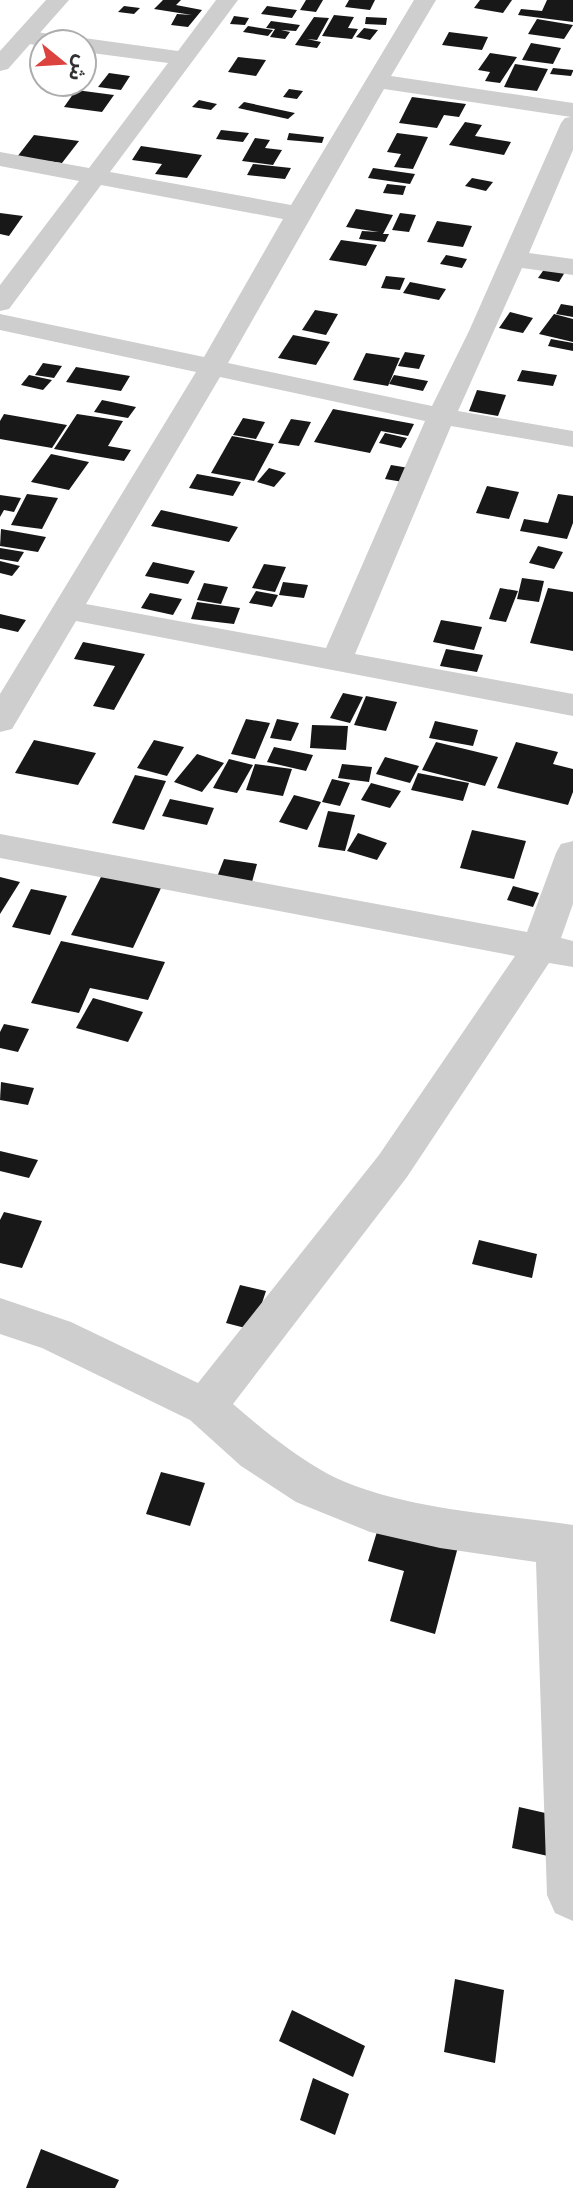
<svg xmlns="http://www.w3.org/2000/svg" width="573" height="2188" font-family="Arial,'Noto Sans Arabic',sans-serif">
<rect width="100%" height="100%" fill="#fff"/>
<g fill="#181818">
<polygon points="163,0 181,0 176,5 202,10 188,27 171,25 177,14 192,15 154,9"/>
<polygon points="306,0 323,0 316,12 300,10"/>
<polygon points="349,0 375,0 370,10 345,7"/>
<polygon points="480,0 512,0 503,13 474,8"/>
<polygon points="547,0 573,0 573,22 518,15 521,9 542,11"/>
<polygon points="124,6 140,8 134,14 118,12"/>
<polygon points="267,6 297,10 292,18 261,14"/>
<polygon points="334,15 354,17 348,28 358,29 352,39 322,36"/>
<polygon points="234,16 249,18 245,25 230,24"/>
<polygon points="314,17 329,18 317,40 307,39 321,42 317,48 295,45"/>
<polygon points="366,17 387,18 386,25 365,24"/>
<polygon points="537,19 573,25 564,39 528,34"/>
<polygon points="271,21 300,25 296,31 281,30 290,32 285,39 270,37 275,29 266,28"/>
<polygon points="248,26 273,30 268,36 243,32"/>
<polygon points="364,28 378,30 370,40 356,37"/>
<polygon points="449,32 488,37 482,50 442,45"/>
<polygon points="531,43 561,48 553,64 522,60"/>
<polygon points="490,53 517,57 500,83 485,81 490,72 478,70"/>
<polygon points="238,57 266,60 256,76 228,72"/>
<polygon points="515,64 548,69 537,91 504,87"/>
<polygon points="553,68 573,70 573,71 571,76 550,74"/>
<polygon points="109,73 130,76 121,90 98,87"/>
<polygon points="289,89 303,91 297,99 283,97"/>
<polygon points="76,90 114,95 102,112 64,107"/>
<polygon points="412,97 466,104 459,117 444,115 437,128 399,123"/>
<polygon points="199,100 217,104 211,110 192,107"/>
<polygon points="244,102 295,113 288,119 238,108"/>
<polygon points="465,122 482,125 475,136 511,142 504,155 449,145"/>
<polygon points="221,130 249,133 243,142 216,139"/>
<polygon points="289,133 324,137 322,143 287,140"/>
<polygon points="397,133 428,137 413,169 394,167 401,154 387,152"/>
<polygon points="34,135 79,141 62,163 17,157"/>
<polygon points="255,138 270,140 265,148 282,150 273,165 242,161"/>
<polygon points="141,146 202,155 187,178 155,174 162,164 132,160"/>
<polygon points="253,164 291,168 285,179 247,175"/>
<polygon points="373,168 415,174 410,184 368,178"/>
<polygon points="472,178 493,182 486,191 465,186"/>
<polygon points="387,184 406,186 403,195 383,193"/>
<polygon points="356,209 393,215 383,234 389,234 385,242 359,239 362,231 379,232 346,227"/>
<polygon points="0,213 23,216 9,236 0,234"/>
<polygon points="400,213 416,215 409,232 392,230"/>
<polygon points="437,221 472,226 463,247 427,242"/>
<polygon points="341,240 377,245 366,266 329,260"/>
<polygon points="446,255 467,259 462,268 440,264"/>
<polygon points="545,268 565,272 559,282 538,278"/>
<polygon points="386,276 405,278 400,290 381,288"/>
<polygon points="410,282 446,289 439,300 403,293"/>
<polygon points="561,304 573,306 573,317 556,314"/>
<polygon points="315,310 338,314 326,335 302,330"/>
<polygon points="510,312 533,318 523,333 499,328"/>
<polygon points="554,314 573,319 573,342 539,334"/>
<polygon points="293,335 330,342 316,365 278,358"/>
<polygon points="551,339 573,343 573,351 548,346"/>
<polygon points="405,352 425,355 419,369 398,366"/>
<polygon points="366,353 400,358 388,386 353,380"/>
<polygon points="43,363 62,366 54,378 35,375"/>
<polygon points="76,367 130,376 121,391 66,382"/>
<polygon points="522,370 557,375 553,386 517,381"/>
<polygon points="29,375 52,380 43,390 21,385"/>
<polygon points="394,375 428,381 423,391 389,384"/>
<polygon points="477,390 506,395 498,416 469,411"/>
<polygon points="102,400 136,407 128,418 94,412"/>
<polygon points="333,409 414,424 408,436 381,431 370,453 314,442"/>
<polygon points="4,414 67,425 52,448 0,439 0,421"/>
<polygon points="77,414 123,421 108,446 131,450 124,461 54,449"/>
<polygon points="243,418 265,422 256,439 233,435"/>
<polygon points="291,419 311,422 299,446 278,443"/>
<polygon points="385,433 407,438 401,448 379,443"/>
<polygon points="232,436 274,444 254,481 211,473"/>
<polygon points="51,454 89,462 69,490 31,482"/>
<polygon points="391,465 415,469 409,483 385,479"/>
<polygon points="269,468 286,473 274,487 257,482"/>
<polygon points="197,474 241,482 233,496 189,488"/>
<polygon points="487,486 519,492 509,519 476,513"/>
<polygon points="27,494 58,498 42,529 11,525"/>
<polygon points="558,494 573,496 573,523 567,539 520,531 524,519 548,523"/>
<polygon points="0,495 21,498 14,512 4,510 0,517"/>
<polygon points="161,510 238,527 229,542 151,526"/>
<polygon points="1,529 46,537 38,552 0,546"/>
<polygon points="538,546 563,552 554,569 529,563"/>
<polygon points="0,548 24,552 18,562 0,559"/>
<polygon points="0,561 20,566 12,576 0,573"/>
<polygon points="153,562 195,571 188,584 145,576"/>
<polygon points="264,564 286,567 275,592 252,588"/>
<polygon points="522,578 544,581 539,602 517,599"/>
<polygon points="283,582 308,585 304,598 279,595"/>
<polygon points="204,583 228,587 221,604 197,600"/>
<polygon points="500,588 518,591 506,622 489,619"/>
<polygon points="548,588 573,592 573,651 530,643"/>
<polygon points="256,591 278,595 272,607 249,603"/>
<polygon points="150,593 182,599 173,615 141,608"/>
<polygon points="197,602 240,608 234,624 191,619"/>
<polygon points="0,614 26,620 18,632 0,628"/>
<polygon points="441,620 482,627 474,650 433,642"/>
<polygon points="83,642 145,654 114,710 93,706 115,666 74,659"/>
<polygon points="446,649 483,655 477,672 440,666"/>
<polygon points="343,693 363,697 350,723 330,718"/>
<polygon points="366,696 397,702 386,731 354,725"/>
<polygon points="246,719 270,723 255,759 231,754"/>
<polygon points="277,719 299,723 291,741 270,738"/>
<polygon points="435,721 478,730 473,746 429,738"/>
<polygon points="312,725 348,726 346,750 310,748"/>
<polygon points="34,740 96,753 78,785 15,773"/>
<polygon points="154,740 184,747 167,776 137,768"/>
<polygon points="436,742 498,757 485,786 422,770"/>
<polygon points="516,742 558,752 553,764 573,769 573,792 568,805 497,788"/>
<polygon points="274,747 313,755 306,771 267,762"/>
<polygon points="197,754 224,763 202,792 174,782"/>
<polygon points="385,757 419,766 410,783 376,774"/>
<polygon points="229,759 253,765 237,793 213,788"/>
<polygon points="255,764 292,769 283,796 246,790"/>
<polygon points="342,764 372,767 369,782 338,778"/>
<polygon points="418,773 469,783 463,801 411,790"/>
<polygon points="135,775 166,781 144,830 112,823"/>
<polygon points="332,779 350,783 340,806 322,802"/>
<polygon points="371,783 401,791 390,808 361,800"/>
<polygon points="294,795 321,802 307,830 279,822"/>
<polygon points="170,799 214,808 207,825 162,816"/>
<polygon points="328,811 355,815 345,851 318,847"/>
<polygon points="472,830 526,841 514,879 460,868"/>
<polygon points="358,833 387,843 377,860 347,851"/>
<polygon points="224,859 257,864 252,882 217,877"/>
<polygon points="102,875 161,888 133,948 71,935"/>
<polygon points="0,877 20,882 0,914"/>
<polygon points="513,886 539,893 533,907 507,900"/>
<polygon points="31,889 67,896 50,935 12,927"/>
<polygon points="61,941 165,962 148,1000 90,988 79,1013 31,1003"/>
<polygon points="93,998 143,1012 128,1042 76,1028"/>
<polygon points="4,1024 29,1029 18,1052 0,1048 0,1032"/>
<polygon points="1,1082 34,1088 28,1105 0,1100"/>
<polygon points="0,1151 38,1160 29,1178 0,1171"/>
<polygon points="4,1212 42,1221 22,1268 0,1263 0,1220"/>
<polygon points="479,1240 537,1254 532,1278 472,1264"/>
<polygon points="240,1285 266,1291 253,1330 226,1323"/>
<polygon points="161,1472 205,1483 190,1526 146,1514"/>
<polygon points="380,1522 459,1543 435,1634 390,1621 404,1571 368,1561"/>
<polygon points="519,1807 554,1815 548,1856 512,1848"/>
<polygon points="455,1979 504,1990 495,2063 444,2052"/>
<polygon points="292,2010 365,2046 353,2077 279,2041"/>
<polygon points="313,2078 349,2094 335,2135 300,2120"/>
<polygon points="41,2149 119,2180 115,2188 26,2188"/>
</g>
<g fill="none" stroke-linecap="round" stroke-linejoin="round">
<g fill="#cecece" fill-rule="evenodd">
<path d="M216,0h22l-128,172 181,33 123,-205h22l-45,76 182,27v47l-44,103 44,6v16l-51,-7 -64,143 115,20v16l-122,-21 -96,228 218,40v22l-497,-95 -64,108 -12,3v-38l196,-322 -196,-42v-16l204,43 79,-138 -182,-34 -92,124 -9,2v-26l79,-104 -79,-15v-14l89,16 79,-105 -84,-11v-10l-8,-2 8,-2 94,13zM384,89l187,28 -6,1 -4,5 -92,208 -37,75 -204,-43zM220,377l205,44 -99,227 -240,-44z"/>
<polygon points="25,30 68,37 71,42 42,42 42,46 17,42 14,37 17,32"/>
<path d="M0,834l527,98 29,-79 5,-9 12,-3v63l-12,34 12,3v26l-24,-4 -142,214 -174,227c29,25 60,51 95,70 68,35 169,40 245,51v396l-18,-8 -8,-18 -11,-333 -96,-14 -70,-16 -74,-30 -55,-36 -51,-46 -148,-72 -42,-14v-36l71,24 127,61 181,-228 136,-199 -515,-98z"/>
</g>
<polygon fill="#cecece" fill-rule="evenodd" points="46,0 69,0 8,69 0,71 0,51"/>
</g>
<g transform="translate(63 63) rotate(108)"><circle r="33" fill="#ffffff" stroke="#adadad" stroke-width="2"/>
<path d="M0-5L12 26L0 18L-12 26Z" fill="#dd433e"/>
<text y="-10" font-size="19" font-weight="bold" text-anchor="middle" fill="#313131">ش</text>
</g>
</svg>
